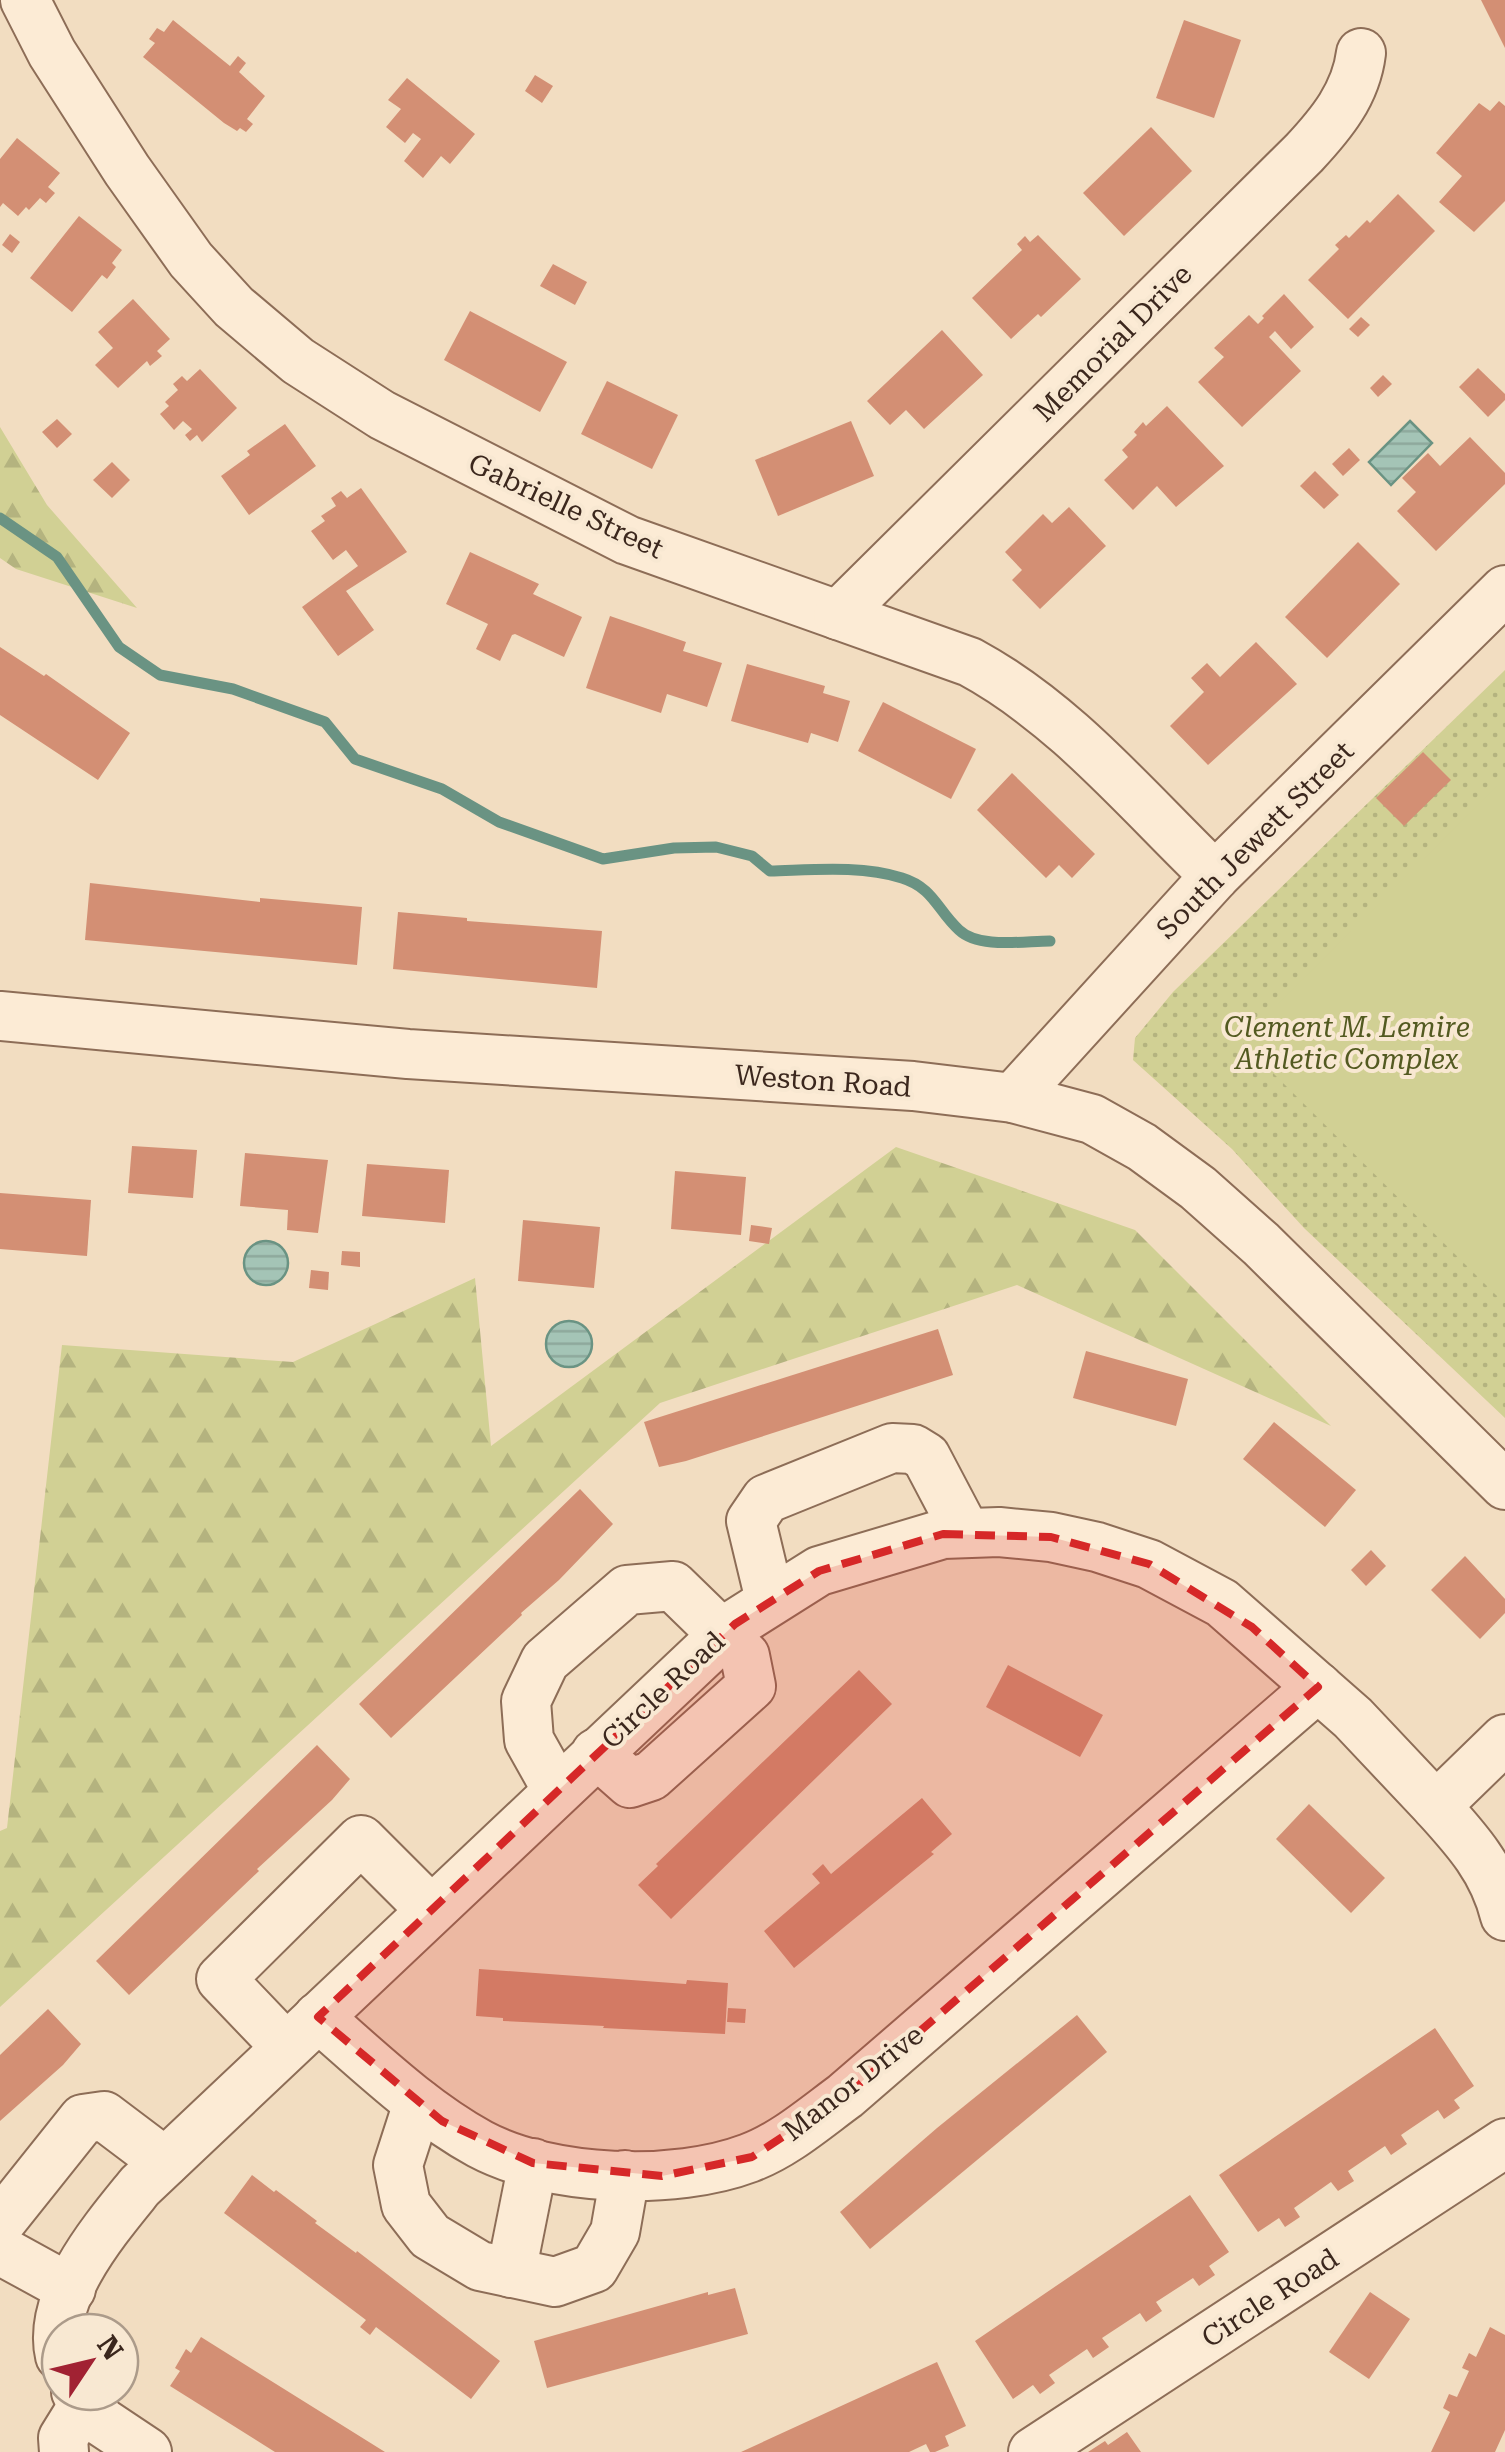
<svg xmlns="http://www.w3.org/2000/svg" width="1505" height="2452" font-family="'Roboto Serif',serif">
<defs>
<pattern id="forest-firs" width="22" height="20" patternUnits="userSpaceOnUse" patternTransform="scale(2.5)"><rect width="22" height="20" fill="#d1d094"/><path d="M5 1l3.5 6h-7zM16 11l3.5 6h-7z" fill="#b4b37f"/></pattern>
<pattern id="park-dots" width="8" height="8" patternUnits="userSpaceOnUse" patternTransform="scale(2.5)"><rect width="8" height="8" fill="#d1d094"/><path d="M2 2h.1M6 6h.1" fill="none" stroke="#b4b37f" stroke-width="1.8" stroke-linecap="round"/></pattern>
<pattern id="water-rules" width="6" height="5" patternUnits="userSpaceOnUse" patternTransform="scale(2.5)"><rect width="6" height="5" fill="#a4c4b6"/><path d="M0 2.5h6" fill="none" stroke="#8ea89c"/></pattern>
</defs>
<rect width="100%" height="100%" fill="#f2ddc1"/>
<g fill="url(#forest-firs)">
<polygon points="0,427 47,505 137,608 16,569 0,558"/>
<polygon points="896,1147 1135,1230 1331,1426 1017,1285 660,1403 0,2007 0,1831 7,1828 62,1345 293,1362 475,1278 491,1446"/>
</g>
<polygon fill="url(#park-dots)" points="1505,670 1505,1418 1304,1228 1232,1149 1133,1060 1135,1038 1173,992"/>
<polygon fill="#d1d094" points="1505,778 1505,1303 1504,1303 1241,1041"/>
<g fill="url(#water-rules)" stroke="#6a9383" stroke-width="2.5">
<polygon points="1410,421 1432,443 1391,485 1369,462"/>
<circle cx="266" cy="1263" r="22"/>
<circle cx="569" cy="1344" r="23"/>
</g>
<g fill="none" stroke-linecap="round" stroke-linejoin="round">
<path stroke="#6a9383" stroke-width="11" d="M0,518l57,39 62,90 41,28 73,14 92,33 30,37 87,30 57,33 104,37 71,-11 42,-1 36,9 18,15c42,-1 91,-6 132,7 32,10 35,32 57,52 20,19 65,11 91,11"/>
</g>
<g fill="#d38f74">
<polygon points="1481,0 1505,0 1505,48"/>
<polygon points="173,20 230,66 238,56 246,63 239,72 265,96 247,119 253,124 246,132 240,128 237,131 224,123 143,57 155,43 149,39 157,28 164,32"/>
<polygon points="1184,20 1241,40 1214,118 1156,98"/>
<polygon points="535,75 553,86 542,103 525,91"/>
<polygon points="407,78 475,134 450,164 441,156 423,178 404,161 421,139 413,133 405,143 386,127 401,109 388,100"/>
<polygon points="1499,101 1505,106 1505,201 1474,232 1439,202 1462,176 1436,153 1479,103 1490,111"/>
<polygon points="1151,127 1192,171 1124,236 1083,193"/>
<polygon points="17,138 60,173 48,187 55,193 46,203 40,198 29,210 26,207 18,216 3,203 0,207 0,159"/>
<polygon points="1398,194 1435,231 1348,319 1308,280 1339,249 1335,245 1346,235 1349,238 1367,220 1370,223"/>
<polygon points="79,216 122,250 112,263 116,267 107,279 102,275 72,312 30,278"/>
<polygon points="10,234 20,242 12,253 2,245"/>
<polygon points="1038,235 1081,279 1041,317 1038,314 1011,339 972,298 1022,250 1017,244 1025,236 1030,242"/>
<polygon points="553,264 587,282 575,305 540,286"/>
<polygon points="1284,294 1314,327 1291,349 1275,331 1269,337 1301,371 1242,427 1198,382 1224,357 1214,348 1249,315 1258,324 1264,318 1262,316"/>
<polygon points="133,299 170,339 157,351 162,356 150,366 147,361 118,388 95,365 113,348 98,332"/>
<polygon points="470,311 567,362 540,412 444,360"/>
<polygon points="1361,317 1370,325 1358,337 1349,329"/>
<polygon points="942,330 983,375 924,429 906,410 890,425 867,401"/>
<polygon points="1478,368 1505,394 1505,400 1488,417 1459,387"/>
<polygon points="200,369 237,408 202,442 197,435 190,441 185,435 192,429 183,421 174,430 160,414 169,406 165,402 178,390 173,384 182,376 187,381"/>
<polygon points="1383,375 1392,384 1378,397 1370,388"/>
<polygon points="607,381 678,415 652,469 581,434"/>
<polygon points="1167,406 1224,466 1176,507 1157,486 1133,510 1104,480 1128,457 1122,450 1137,435 1134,432 1143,422 1146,426"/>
<polygon points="57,419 72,434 57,448 42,432"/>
<polygon points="851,421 874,476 778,516 755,460"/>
<polygon points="285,424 316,466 249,515 221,476 250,455 247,451"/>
<polygon points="1470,437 1505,473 1505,484 1436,551 1397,511 1416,492 1402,478 1428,453 1440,466"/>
<polygon points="1349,448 1360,460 1343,476 1332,464"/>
<polygon points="112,462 130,480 112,498 93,480"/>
<polygon points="1315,471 1339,495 1324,509 1300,486"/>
<polygon points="361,488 407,552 346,591 374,630 338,656 302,607 358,566 346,550 333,560 311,531 325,521 321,516 336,506 331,498 341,491 347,498"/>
<polygon points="1069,507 1106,546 1040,609 1012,580 1022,570 1005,552 1043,514 1052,523"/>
<polygon points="1358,542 1400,584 1327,658 1285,617"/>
<polygon points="470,552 539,584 533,594 582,617 564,657 515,634 512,635 500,661 476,649 488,624 446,604"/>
<polygon points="610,616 686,642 683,651 722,663 707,707 667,694 661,713 586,688"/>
<polygon points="1256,642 1297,684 1208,765 1170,726 1204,692 1191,678 1207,663 1220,677"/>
<polygon points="0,647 44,676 46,674 130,733 98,780 0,715"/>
<polygon points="747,664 825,686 823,693 850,701 838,742 811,733 808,743 731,721"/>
<polygon points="883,702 976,749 951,799 858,751"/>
<polygon points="1423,752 1451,780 1404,826 1376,798"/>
<polygon points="1012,773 1095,854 1072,878 1059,865 1046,878 977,810"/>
<polygon points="90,883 260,902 260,898 362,907 357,965 85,940"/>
<polygon points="398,912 467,918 467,921 602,931 597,988 393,969"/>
<polygon points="132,1146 197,1150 193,1198 128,1193"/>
<polygon points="245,1153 328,1160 318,1233 287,1230 288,1210 240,1206"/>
<polygon points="367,1164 449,1170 445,1223 362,1216"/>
<polygon points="675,1171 746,1177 741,1235 671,1229"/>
<polygon points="0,1193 91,1200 87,1256 0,1249"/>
<polygon points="523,1220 600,1227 594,1288 518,1281"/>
<polygon points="751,1225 772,1228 769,1244 749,1241"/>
<polygon points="342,1251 360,1252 360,1267 341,1265"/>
<polygon points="311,1270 329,1272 328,1290 309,1288"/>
<polygon points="938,1329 953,1375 686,1461 659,1467 644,1422"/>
<polygon points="1086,1351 1188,1379 1176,1426 1073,1398"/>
<polygon points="1274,1422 1356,1490 1325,1527 1243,1459"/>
<polygon points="580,1489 613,1524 559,1580 521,1613 522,1615 391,1738 359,1704"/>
<polygon points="1371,1550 1386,1566 1366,1586 1351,1570"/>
<polygon points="1465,1556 1505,1599 1505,1613 1480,1639 1431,1590"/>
<polygon points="1008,1665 1103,1715 1080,1757 986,1707"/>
<polygon points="859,1670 892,1704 671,1919 638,1885 658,1866 656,1864"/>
<polygon points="317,1745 350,1779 332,1800 257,1869 259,1871 129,1995 96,1961"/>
<polygon points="922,1798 952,1834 931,1852 934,1854 794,1968 764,1931 820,1883 812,1874 823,1864 831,1874"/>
<polygon points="1309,1804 1385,1878 1351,1913 1276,1839"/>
<polygon points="479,1969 686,1984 687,1980 728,1983 725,2034 603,2028 604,2026 503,2021 503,2018 476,2016"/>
<polygon points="728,2008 746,2009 745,2023 727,2022"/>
<polygon points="48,2009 81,2044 63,2065 0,2121 0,2055"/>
<polygon points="1077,2015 1107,2052 870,2249 840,2212 937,2128"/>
<polygon points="1435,2028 1474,2086 1454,2100 1460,2108 1444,2119 1438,2110 1401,2135 1407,2144 1391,2155 1385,2146 1348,2171 1354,2181 1338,2191 1331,2182 1294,2208 1300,2217 1285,2227 1279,2218 1258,2232 1219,2175"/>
<polygon points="252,2175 274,2192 276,2190 317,2221 315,2223 356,2253 357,2251 500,2361 471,2399 376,2327 370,2335 360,2327 366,2320 224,2213"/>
<polygon points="1190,2195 1229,2252 1209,2266 1215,2275 1199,2286 1193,2278 1156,2302 1162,2311 1146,2322 1140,2313 1102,2338 1109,2347 1093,2358 1087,2349 1049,2375 1055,2383 1040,2394 1033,2385 1013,2399 975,2341"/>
<polygon points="735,2288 748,2334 547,2388 534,2341 708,2292 708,2295"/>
<polygon points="1370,2292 1410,2319 1369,2379 1329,2352"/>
<polygon points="1490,2327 1505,2335 1505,2430 1495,2452 1431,2452 1450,2412 1443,2408 1449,2394 1457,2397 1469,2371 1462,2368 1469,2353 1476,2357"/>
<polygon points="201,2337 385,2452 275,2452 170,2386 180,2371 175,2368 186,2349 191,2353"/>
<polygon points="937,2362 966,2426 945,2436 949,2446 935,2452 930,2452 926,2444 909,2452 741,2452"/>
<polygon points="1127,2432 1141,2452 1088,2452 1105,2441 1108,2445"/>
</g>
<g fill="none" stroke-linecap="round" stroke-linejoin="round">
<g stroke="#8d6d57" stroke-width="52">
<g id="minor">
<path d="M25,0l27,53 75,117 64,90 43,47 64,54 84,54 245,125 343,122c96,52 167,139 245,214"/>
<path d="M838,615l466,-462c27,-29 52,-59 57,-100"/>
<polyline points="0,1016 408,1054 913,1086 1013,1098 1092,1119 1142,1147 1198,1188 1261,1244 1505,1485"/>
<polyline points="1013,1098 1215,876 1505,590"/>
<polyline points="770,1600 751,1521 766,1499 892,1448 913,1449 926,1457 966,1533"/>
<polyline points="557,1790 529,1740 526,1701 545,1661 627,1590 673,1586 745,1656 751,1686 651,1776 630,1783 596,1753"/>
<path d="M1436,1806c31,34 58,64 69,110"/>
<path d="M318,2017c52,45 102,94 162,127 71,38 195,42 269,14 35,-13 66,-40 96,-62l473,-409"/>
<polyline points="286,2047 221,1979 361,1840 431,1910"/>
<polyline points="418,2103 398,2165 406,2205 430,2236 480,2266 555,2282 594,2268 615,2232 625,2175"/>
<polyline points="0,2223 83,2119 104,2116 165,2162"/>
<polyline points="0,2250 71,2289"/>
<polyline points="511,2273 533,2163"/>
<path d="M60,2356c-14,-59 46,-128 80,-170l595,-562 84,-53 124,-37 56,-2 52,5 46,10 52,17 73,39 131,115 83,88 69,-67"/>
<polyline points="76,2392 102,2422 147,2452"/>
<polyline points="64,2452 63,2438 84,2404"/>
<polyline points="1033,2452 1505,2143"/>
</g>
</g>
<use href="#minor" stroke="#fcebd5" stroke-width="48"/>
</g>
<path fill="#d62828" fill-opacity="0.2" stroke="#d62828" stroke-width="8" stroke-dasharray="20 12" stroke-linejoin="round" d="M943,1534l108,3 98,27 103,63 66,60 -473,409 -93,61 -90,19 -129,-13 -91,-42 -124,-104 417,-393 84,-53z"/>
<g text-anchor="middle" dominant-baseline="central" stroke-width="8" stroke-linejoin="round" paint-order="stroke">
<g font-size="28" fill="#3b271d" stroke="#f8e8d2">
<text transform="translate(1113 343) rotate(-45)">Memorial Drive</text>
<text transform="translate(566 506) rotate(25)">Gabrielle Street</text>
<text transform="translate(1255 840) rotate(-45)">South Jewett Street</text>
<text transform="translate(823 1081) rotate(4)">Weston Road</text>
<text transform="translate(663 1690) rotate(-43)">Circle Road</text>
<text transform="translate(853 2083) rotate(-38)">Manor Drive</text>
<text transform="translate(1270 2298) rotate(-33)">Circle Road</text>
</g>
<g font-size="28" font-style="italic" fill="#535a21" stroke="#f8e8d2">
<text x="1347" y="1027">Clement M. Lemire<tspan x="1347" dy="32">Athletic Complex</tspan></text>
</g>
</g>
<g transform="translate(90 2362) rotate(55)"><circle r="48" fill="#f8e8d2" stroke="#ac9b8a" stroke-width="2.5"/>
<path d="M0-8L18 38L0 25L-18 38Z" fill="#a12233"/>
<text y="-15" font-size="28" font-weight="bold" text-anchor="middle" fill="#3b271d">N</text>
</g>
</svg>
